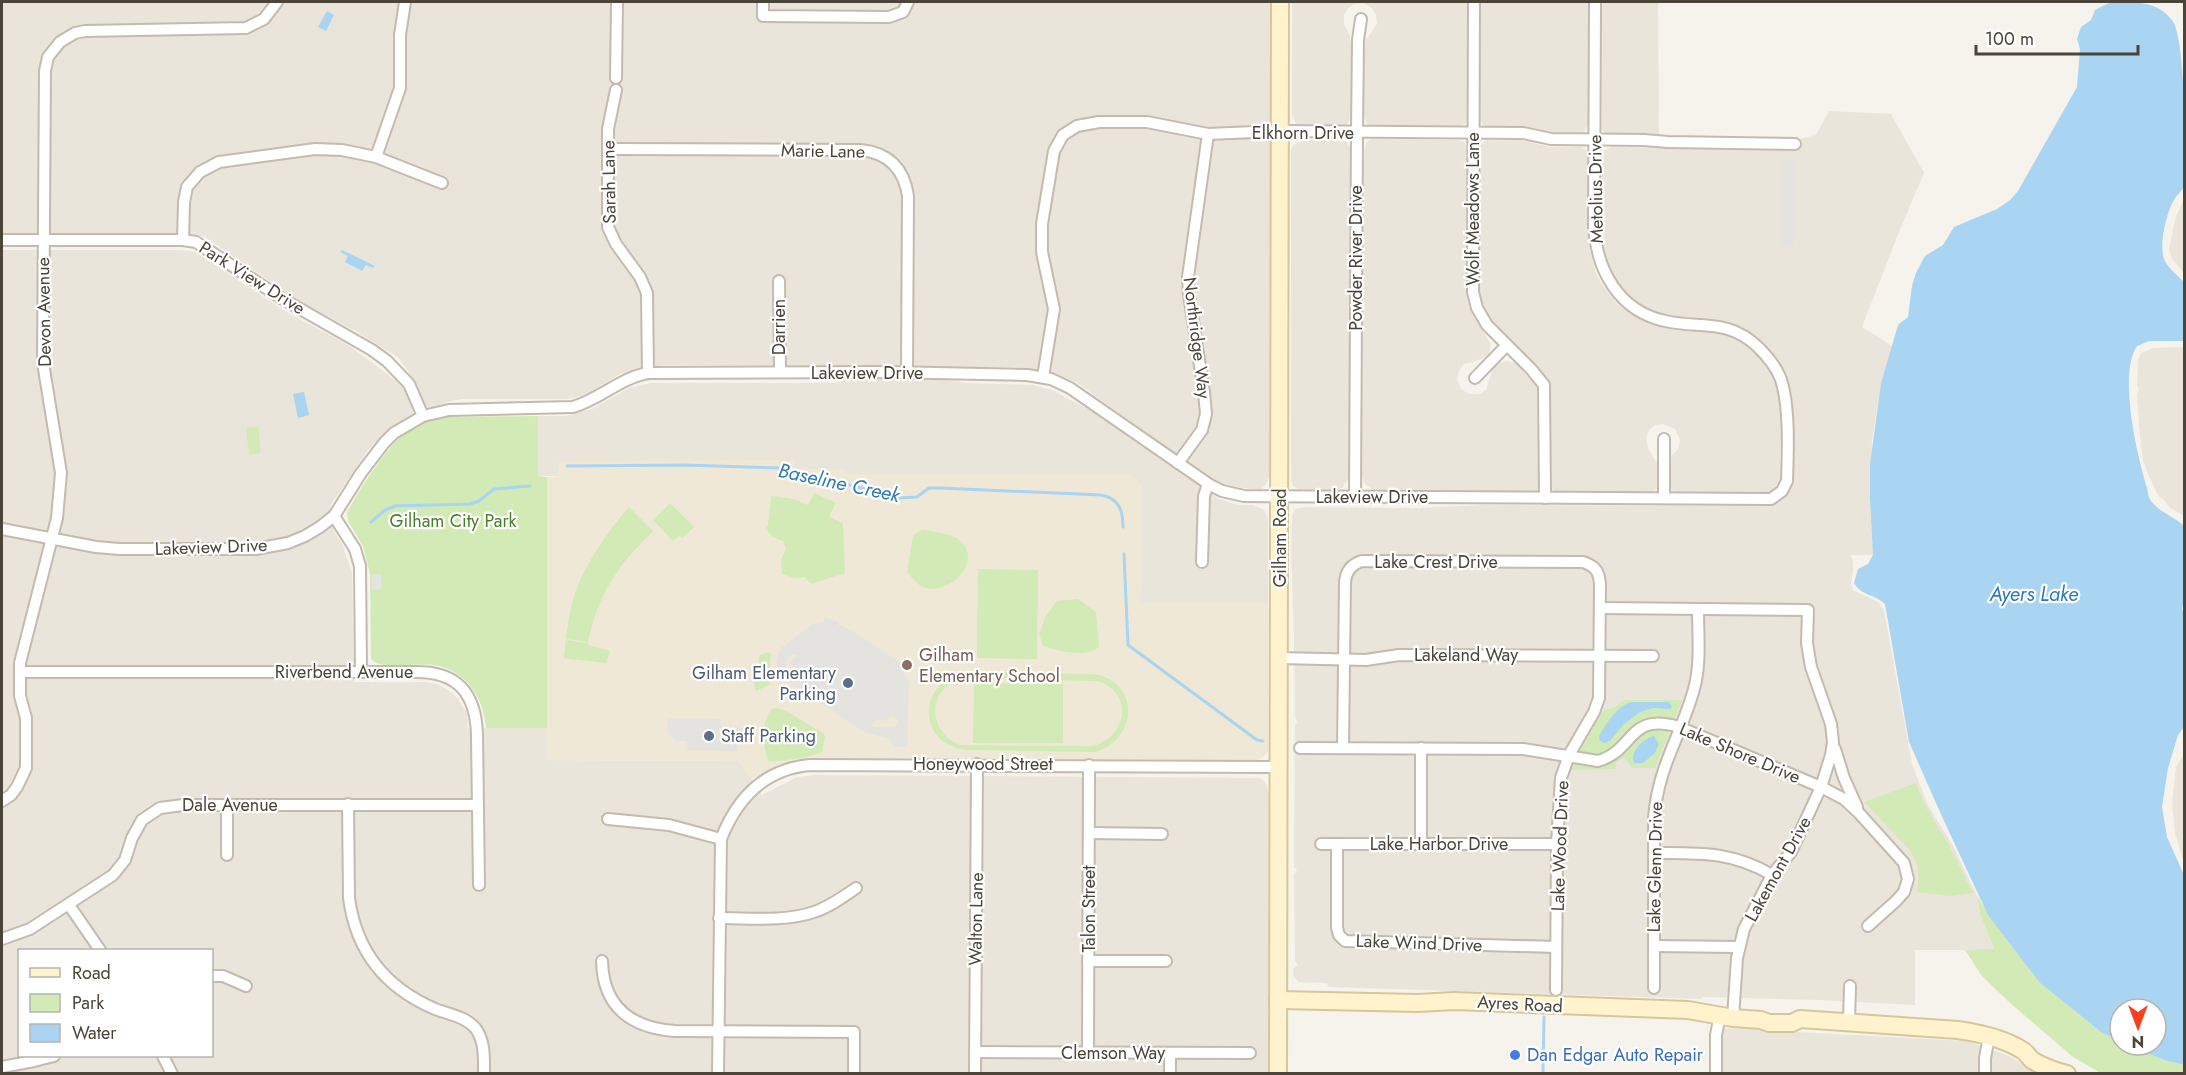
<svg xmlns="http://www.w3.org/2000/svg" width="2186" height="1075" font-family="Jost,sans-serif">
<rect width="100%" height="100%" fill="#f6f3ec"/>
<g fill="#eae5da" fill-rule="evenodd">
<polygon points="2,2 1271,2 1269,477 1266,484 1260,490 1228,486 1203,474 1076,382 1050,373 1016,367 848,368 837,366 666,365 638,368 620,374 584,395 568,399 462,399 450,401 436,407 428,407 422,404 408,371 398,357 357,332 296,299 205,237 193,234 128,233 2,233"/>
<polygon points="1292,2 1467,2 1467,119 1465,124 1458,127 1368,125 1365,120 1363,109 1364,43 1377,24 1376,15 1372,8 1363,3 1355,4 1348,8 1344,15 1344,24 1350,36 1351,46 1351,118 1347,124 1341,127 1301,127 1296,124 1292,114"/>
<polygon points="1480,2 1589,2 1588,125 1582,134 1553,135 1523,127 1488,127 1483,125 1480,120"/>
<polygon points="1601,2 1658,2 1659,134 1608,135 1602,130"/>
<polygon points="1829,111 1891,114 1924,173 1899,232 1862,327 1892,346 1881,383 1872,440 1870,499 1873,555 1850,555 1853,560 1853,569 1851,584 1853,590 1878,602 1884,610 1912,764 1928,805 1953,846 1977,896 1980,914 1994,950 1915,950 1915,1005 1820,1000 1702,997 1701,999 1328,987 1327,983 1298,982 1293,975 1293,969 1298,965 1295,961 1294,874 1297,870 1294,867 1295,725 1298,722 1295,718 1294,637 1291,555 1292,516 1295,509 1305,507 1417,508 1482,505 1766,506 1775,503 1784,496 1790,487 1792,479 1792,406 1790,392 1781,367 1766,347 1739,327 1709,318 1666,316 1650,310 1634,300 1619,287 1604,258 1602,242 1601,156 1603,151 1612,147 1794,150 1795,140 1816,135"/>
<polygon points="1371,139 1458,140 1464,142 1467,147 1467,301 1474,318 1491,344 1489,354 1482,359 1464,364 1459,370 1457,380 1461,389 1469,394 1479,394 1486,390 1493,368 1499,363 1507,361 1516,363 1537,387 1539,395 1539,484 1537,491 1532,494 1375,491 1365,484 1362,477 1363,160 1366,143"/>
<polygon points="1304,140 1342,140 1347,142 1351,150 1349,477 1342,488 1335,489 1300,489 1294,487 1291,481 1291,151 1293,145"/>
<polygon points="1487,140 1522,140 1549,147 1580,147 1586,150 1588,154 1588,235 1590,250 1595,271 1602,285 1617,304 1636,317 1653,325 1674,329 1716,331 1733,337 1747,345 1771,370 1780,396 1781,414 1780,479 1774,489 1767,494 1677,493 1671,490 1667,483 1667,461 1678,449 1680,440 1675,429 1663,424 1655,425 1649,430 1646,438 1648,448 1658,465 1658,485 1655,490 1649,493 1554,491 1550,485 1551,422 1548,387 1544,377 1530,359 1490,319 1482,305 1479,290 1479,150 1481,144"/>
<polygon points="2184,200 2184,273 2173,260 2169,250 2176,216"/>
<path d="M2,250h178l15,2 93,61 60,32 54,40 10,18 1,11 -26,16 -20,21 -37,55 5,27 7,11 10,28 2,110h71l12,2 14,8 7,7 9,15 1,14h79v32l192,1 23,34 35,-18 18,-2 445,3 5,4 5,14v40l2,20 -1,217 -1269,1zM20,950h192v106h-192z"/>
<polygon points="2184,347 2184,516 2170,508 2163,499 2159,497 2148,474 2143,460 2140,436 2137,395 2139,389 2137,384 2138,360 2141,353 2153,348"/>
<polygon points="941,379 965,383 1033,385 1052,390 1091,411 1219,499 1238,505 1253,505 1264,510 1268,518 1268,603 1140,603 1141,484 846,474 846,470 794,469 794,461 559,461 559,476 538,476 538,416 567,416 592,409 629,388 651,383 835,383 842,380"/>
<polygon points="2184,747 2184,864 2175,833 2172,802 2176,767 2184,754"/>
<polygon points="1721,1028 1966,1041 2007,1055 2041,1073 1721,1074"/>
</g>
<polygon fill="#efe8d6" points="794,460 794,469 846,470 846,474 1131,475 1141,483 1140,603 1268,603 1268,750 1265,756 1258,760 820,758 801,759 782,764 751,779 739,761 547,760 547,477 559,476 559,461"/>
<g fill="#d2eab5" fill-rule="evenodd">
<path d="M449,415l12,2 77,-1v60l9,1v251h-61c-2,-30 -20,-58 -52,-63 -10,-1 -22,0 -32,0 -11,0 -23,2 -31,-6l-1,-85 -7,-28 -15,-25 -1,-8c11,-22 42,-70 62,-83 12,-8 26,-11 40,-15z"/>
<polygon points="258,427 261,453 249,455 246,428"/>
<polygon points="814,493 836,503 829,517 843,523 845,573 811,584 805,577 794,578 782,574 781,559 786,549 783,541 773,537 765,528 768,525 771,496 794,499 808,505"/>
<polygon points="670,503 694,527 682,538 679,535 673,541 653,520"/>
<path d="M629,507l24,24c-36,36 -54,60 -65,111l-22,-3c2,-15 4,-31 9,-46 11,-30 33,-62 54,-86z"/>
<path d="M922,529c8,2 30,5 36,10 28,20 -9,60 -37,47 -5,-3 -10,-10 -14,-14l6,-36z"/>
<polygon points="978,569 1038,570 1037,659 977,658"/>
<path d="M1078,599l18,13 3,35c-14,11 -40,4 -56,-1l-4,-12 7,-18 11,-15z"/>
<polygon points="566,640 588,643 588,645 610,651 606,663 564,658"/>
<polygon points="769,652 771,654 769,672 760,666 758,660 760,655"/>
<path d="M975,672l118,2c47,6 46,66 2,78l-129,-2c-52,-6 -50,-76 9,-78zM978,678l119,3c38,12 30,55 -4,65l-133,-1c-23,-9 -35,-39 -14,-58 9,-7 21,-9 32,-9z"/>
<polygon points="756,675 771,684 756,691 753,679"/>
<polygon points="974,683 1063,684 1063,743 973,743"/>
<polygon points="1625,700 1682,700 1655,768 1632,768 1625,758 1616,762 1616,769 1569,770 1603,711 1615,707"/>
<path d="M773,708l12,2 39,24 1,3 -3,15c-8,5 -46,10 -54,9 -5,-13 -7,-44 5,-53z"/>
<path d="M1916,783l10,24 24,40 23,46 -23,3 -33,-4c3,-17 2,-29 -8,-43l-45,-47z"/>
<polygon points="1977,896 1989,915 2040,983 2101,1032 2120,1041 2120,1045 2129,1045 2164,1060 2184,1065 2184,1073 2101,1074 2097,1071 2073,1057 2009,1002 1982,976 1965,950 1994,949 1980,914"/>
</g>
<g fill="#e5e3e0" fill-rule="evenodd">
<polygon points="1783,160 1794,160 1793,247 1782,247"/>
<polygon points="381,574 381,589 372,589 371,575"/>
<path d="M825,617l14,5 -1,3 6,1 59,38 1,11 5,6 -2,66h-14l-1,-5 -4,-4 -22,-5 -85,-56 -5,-14 4,-14 33,-25 10,-1zM795,654l2,2 -8,7 11,7 -6,5 -7,-6 -1,-7 3,-6zM894,716l4,5 -1,4 -4,2h-19l-4,-3 9,-5 4,2z"/>
<polygon points="668,718 721,719 721,728 747,728 747,742 738,742 738,751 687,750 687,741 675,741 667,732"/>
</g>
<g fill="#a9d4f2">
<path d="M2111,2c23,-1 49,-1 63,21 12,28 11,126 10,162 -2,7 -7,9 -10,15 -8,13 -16,48 -9,61 4,8 13,15 19,21v59h-35l-12,5c-19,28 0,110 10,142 1,4 1,9 4,13 9,12 23,15 33,25v72l-2,11 2,5v113l-6,8 -10,33 -6,39 5,30 17,38v190l-20,-5 -35,-15h27v-36h-36v32l-19,-9 -61,-49 -52,-68 -44,-94 -35,-79 -24,-138c-9,-9 -25,-9 -31,-21l4,-14 10,-5 5,-9 -3,-56v-35l11,-81 17,-58 10,-8 4,-31 4,-13 9,-17 18,-11 11,-18 43,-18 13,-9 8,-9 59,-104 3,-38 -3,-10 4,-12 10,-7 4,-10z"/>
<polygon points="327,11 334,15 326,31 318,27"/>
<polygon points="342,250 375,266 373,268 366,265 362,271 345,262 348,256 340,252"/>
<polygon points="304,392 309,415 298,418 293,394"/>
<path d="M1631,702h38l3,5 -2,2 -17,-1 -13,4 -17,13 -13,16 -6,2 -4,-2 -1,-5c8,-13 17,-29 32,-34z"/>
<path d="M1654,736l5,8 -4,9 -12,10h-9c-5,-11 9,-25 20,-27z"/>
</g>
<g fill="none" stroke-linecap="round" stroke-linejoin="round">
<g stroke="#a9d4f2" stroke-width="3">
<path d="M567,466l117,-1 98,3 11,5 41,8 65,17 18,-1 12,-9h11l161,7c18,3 22,16 22,32"/>
<polyline points="371,522 385,510 395,506 470,504 479,501 494,489 530,486"/>
<polyline points="1124,554 1128,645 1257,740 1263,741"/>
<polyline points="1543,1074 1544,1017"/>
</g>
<g stroke="#c2bbae" stroke-width="14">
<g id="street">
<polyline points="763,2 763,16 889,17 903,12 908,2"/>
<polyline points="1474,2 1473,292 1477,308 1487,325 1531,369 1544,385 1545,498"/>
<polyline points="616,78 617,2"/>
<polyline points="616,90 608,129 608,227 616,244 640,277 647,293 648,373"/>
<path d="M608,149l253,1c28,3 43,19 47,46l-1,176"/>
<polyline points="376,157 400,88 400,35 405,2"/>
<polyline points="2,240 183,240 196,242 281,298 372,350 387,361 409,384 423,416"/>
<polyline points="183,240 184,202 187,187 200,172 219,162 315,149 342,150 376,157 442,183"/>
<polyline points="779,281 780,372"/>
<polyline points="1043,377 1054,309 1042,252 1042,224 1054,151 1063,135 1077,126 1099,122 1147,122 1208,134 1280,131 1523,133 1551,139 1644,140 1668,142 1795,144"/>
<polyline points="1475,378 1506,346"/>
<polyline points="1664,439 1664,498"/>
<polyline points="1178,463 1202,430 1206,414 1204,392 1189,295 1188,277 1208,134"/>
<polyline points="1355,497 1357,132 1358,40 1361,19"/>
<polyline points="334,516 355,549 360,566 361,671"/>
<path d="M2,529l94,18 23,2h137l32,-6 17,-7 15,-9 14,-11 27,-43 23,-30 10,-10 29,-17 26,-6 124,-3c27,-8 47,-29 75,-34l241,-1 138,3 24,4 19,9 140,97 12,6 22,5 527,3 11,-8 5,-10c1,-29 3,-78 -7,-104 -5,-12 -13,-21 -22,-30 -30,-29 -57,-18 -93,-26 -46,-10 -68,-50 -71,-94l1,-225"/>
<polyline points="1202,562 1204,496 1208,484"/>
<polyline points="1601,608 1808,610 1807,643 1811,667 1831,724 1833,742 1831,755 1821,787 1791,852 1772,875 1744,929 1737,958 1733,1018"/>
<polyline points="1279,658 1366,660 1399,655 1653,656"/>
<path d="M20,672h397c41,0 59,22 60,63l2,150"/>
<path d="M1300,748l223,1 75,12c38,-11 29,-49 81,-34l142,60 23,12 15,14 45,50 4,16 -4,13 -8,9 -28,25"/>
<path d="M1343,748l2,-166c1,-11 7,-18 17,-21l221,1c12,4 16,9 17,22l-1,114 -5,14 -25,43 -8,23 -4,66 -1,146"/>
<polyline points="1421,748 1421,844"/>
<polyline points="1835,749 1844,778 1857,807"/>
<polyline points="2,801 11,795 17,787 26,768 26,718 20,696 20,663 57,518 61,473 43,363 45,71 48,57 60,42 75,33 85,31 246,28 264,19 277,2"/>
<path d="M348,804l1,94c7,53 37,90 86,111 13,5 32,8 41,20 9,13 8,29 8,45"/>
<polyline points="608,819 669,825 721,839"/>
<polyline points="1089,833 1162,834"/>
<polyline points="1321,844 1557,844"/>
<polyline points="1337,844 1337,928 1339,935 1345,941 1556,947"/>
<path d="M1654,853c44,0 78,-2 118,22"/>
<polyline points="227,855 227,805"/>
<polyline points="69,905 100,950"/>
<path d="M719,918c31,0 66,4 95,-6 15,-5 29,-15 42,-24"/>
<polyline points="2,939 30,929 113,875 125,860 132,838 142,820 160,808 183,805 478,805"/>
<polyline points="1654,946 1739,947"/>
<path d="M602,961c1,46 29,67 73,70l179,1v42"/>
<polyline points="1088,961 1166,961"/>
<polyline points="212,976 223,976 246,986"/>
<path d="M1654,988v-170c4,-52 27,-82 40,-129 7,-25 4,-54 4,-80"/>
<polyline points="1849,1022 1850,986"/>
<polyline points="975,1052 1250,1053"/>
<polyline points="1088,1053 1089,765"/>
<polyline points="1170,1053 1170,1074"/>
<polyline points="163,1056 172,1074"/>
<polyline points="2,1067 34,1061 54,1056"/>
<path d="M718,1074l3,-235c16,-41 44,-70 89,-74l469,2"/>
<polyline points="975,1074 977,764"/>
<polyline points="1716,1074 1716,1035 1720,1015"/>
<polyline points="1985,1074 1985,1058 1989,1036"/>
</g>
</g>
<g stroke="#d6c79b" stroke-width="20">
<g id="secondary">
<path d="M1278,1000l140,3 36,-2 234,9 45,8 28,2 8,3h23l8,-4 158,11c21,3 45,8 64,20 4,2 6,6 10,10 11,7 23,11 35,14"/>
<polyline points="1278,1074 1280,2"/>
</g>
</g>
<use href="#street" stroke="#fff" stroke-width="10"/>
<use href="#secondary" stroke="#fff3cd" stroke-width="16"/>
</g>
<circle fill="#8d6e63" stroke="#fff" stroke-width="2" cx="907" cy="665" r="6"/>
<g fill="#5c6f8a" stroke="#fff" stroke-width="2">
<circle cx="848" cy="683" r="6"/>
<circle cx="709" cy="736" r="6"/>
</g>
<circle fill="#3f7fe0" stroke="#fff" stroke-width="2" cx="1515" cy="1055" r="6"/>
<g text-anchor="middle" dominant-baseline="central" stroke-width="4.5" stroke-linejoin="round" paint-order="stroke">
<g font-size="18" fill="#4b4439" stroke="#fff">
<text x="1303" y="133">Elkhorn Drive</text>
<text transform="translate(823 151) rotate(1)">Marie Lane</text>
<text transform="translate(609 182) rotate(-91)">Sarah Lane</text>
<text transform="translate(1596 189) rotate(-91)">Metolius Drive</text>
<text transform="translate(1473 209) rotate(-90)">Wolf Meadows Lane</text>
<text transform="translate(1356 258) rotate(-90)">Powder River Drive</text>
<text transform="translate(252 278) rotate(32)">Park View Drive</text>
<text transform="translate(44 312) rotate(-91)">Devon Avenue</text>
<text transform="translate(779 327) rotate(-90)">Darrien</text>
<text transform="translate(1197 338) rotate(83)">Northridge Way</text>
<text x="867" y="373">Lakeview Drive</text>
<text x="1372" y="497">Lakeview Drive</text>
<text transform="translate(1280 538) rotate(-90)">Gilham Road</text>
<text transform="translate(211 547) rotate(-2)">Lakeview Drive</text>
<text x="1436" y="562">Lake Crest Drive</text>
<text x="1466" y="655">Lakeland Way</text>
<text x="344" y="672">Riverbend Avenue</text>
<text transform="translate(1740 753) rotate(23)">Lake Shore Drive</text>
<text x="983" y="764">Honeywood Street</text>
<text x="230" y="805">Dale Avenue</text>
<text x="1439" y="844">Lake Harbor Drive</text>
<text transform="translate(1560 846) rotate(-88)">Lake Wood Drive</text>
<text transform="translate(1655 867) rotate(-89)">Lake Glenn Drive</text>
<text transform="translate(1778 869) rotate(-61)">Lakemont Drive</text>
<text transform="translate(1089 909) rotate(-90)">Talon Street</text>
<text transform="translate(976 919) rotate(-89)">Walton Lane</text>
<text transform="translate(1419 943) rotate(2)">Lake Wind Drive</text>
<text transform="translate(1520 1004) rotate(3)">Ayres Road</text>
<text x="1113" y="1053">Clemson Way</text>
</g>
<g font-size="18" fill="#4a7f2a" stroke="#fff">
<text x="453" y="521">Gilham City Park</text>
</g>
<g font-size="18" fill="#785e54" stroke="#fff" text-anchor="start">
<text x="919" y="655">Gilham<tspan x="919" dy="21">Elementary School</tspan></text>
</g>
<g font-size="18" fill="#4e5e75" stroke="#fff" text-anchor="end">
<text x="836" y="673">Gilham Elementary<tspan x="836" dy="21">Parking</tspan></text>
<text x="721" y="736" text-anchor="start">Staff Parking</text>
</g>
<g font-size="18" fill="#366cbe" stroke="#fff" text-anchor="start">
<text x="1527" y="1055">Dan Edgar Auto Repair</text>
</g>
<g font-size="20" font-style="italic" fill="#2e7ab2" stroke="#fff">
<text transform="translate(839 483) rotate(12)">Baseline Creek</text>
<text x="2034" y="594">Ayers Lake</text>
</g>
</g>
<rect width="2186" height="1075" fill="none" stroke="#4b4439" stroke-width="6"/>
<rect x="18" y="949" width="195" height="108" fill="#ffffff" stroke="#b7b4b0" stroke-width="1.5"/>
<rect x="30" y="968" width="30" height="9" fill="#fff3cd" stroke="#b7b4b0" stroke-width="1.5"/>
<text x="72" y="979" font-size="18" fill="#4b4439">Road</text>
<rect x="30" y="994" width="30" height="18" fill="#d2eab5" stroke="#b7b4b0" stroke-width="1.5"/>
<text x="72" y="1009" font-size="18" fill="#4b4439">Park</text>
<rect x="30" y="1024" width="30" height="18" fill="#a9d4f2" stroke="#b7b4b0" stroke-width="1.5"/>
<text x="72" y="1039" font-size="18" fill="#4b4439">Water</text>
<g transform="translate(2138 1027) rotate(180)"><circle r="28" fill="#ffffff" stroke="#b7b4b0" stroke-width="1.5"/>
<path d="M0-4.5L10 22L0 15L-10 22Z" fill="#fc3f1d"/>
<text y="-9" font-size="16" font-weight="bold" text-anchor="middle" fill="#4b4439">N</text>
</g>
<path d="M1976 45v9h162v-9" fill="none" stroke="#4b4439" stroke-width="3"/>
<text x="1985" y="45" font-size="18" fill="#4b4439" stroke="#ffffff" stroke-width="4.5" paint-order="stroke">100 m</text>
</svg>
